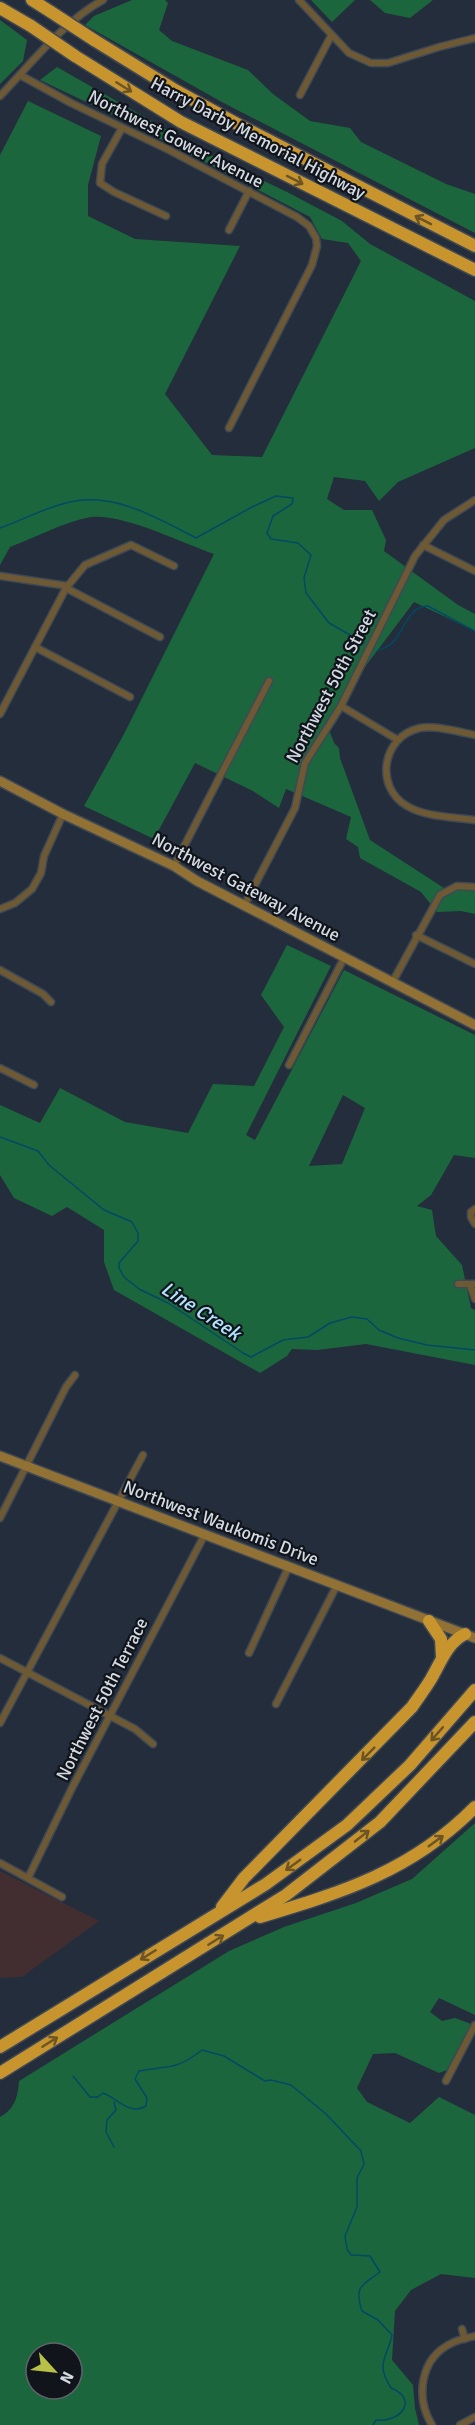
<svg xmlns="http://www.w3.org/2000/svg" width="475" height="2425" font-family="Signika,sans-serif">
<rect width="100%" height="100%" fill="#232d3b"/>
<polygon fill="#422e31" points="0,1871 99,1921 22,1977 0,1978"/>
<g fill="#1c663e" fill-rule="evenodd">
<polygon points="132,0 165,0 168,3 159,30 172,41 248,70 273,94 310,121 350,128 361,142 446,184 475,194 475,233 220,101 85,25 94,16"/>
<polygon points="311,0 355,0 332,22"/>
<polygon points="370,0 433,0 410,18 385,13"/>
<polygon points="0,20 27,40 23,61 0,84"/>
<path d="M57,67l161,92 69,33 55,29 28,23 105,57v147l-77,34 -19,19 -14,-20 -31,-4 -7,22 17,11h28l14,30 -2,11 74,54 17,9v17l-61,-29 -59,78 -27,47 6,16 5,5 1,10 30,82 77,50 28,-3v27l-14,-3 -24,1 -16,-20 -61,-34 -2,-11 -12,-8 5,-22 -65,-28 -7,19 -26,-17 -58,-28 -41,76 -70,-33 40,-72 90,-180c-31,-11 -92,-41 -123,-37 -28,5 -54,20 -81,30l-10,18v-410l28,-54 73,35 -13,49v31l47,23 105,7 -75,148 47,61 50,2 99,-196 -13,-18 -26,-4 -12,-22 -186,-97 -84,-40z"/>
<path d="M287,945l44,21 -85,169 9,5 89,-170 131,65v123l-21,-3 -23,40 -14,11 15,4 4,26 26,29 9,43 4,2v55l-109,-21 -49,6 -25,-1 -5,7 -27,17 -146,-83 -10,-28v-32l-37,-23 -15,9 -38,-18 -14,-23v-70l40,18 20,-35 65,34 63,11 25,-49 41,2 30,-59 -23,-32zM343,1095l22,13 -23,56 -33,2z"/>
<path d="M475,1823v192l-36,-17 -9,14 12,9 13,-3 16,6 -24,46 -8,3 -44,-20 -22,1 -16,34 10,14 43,21 29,-26 36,18v163l-34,-4 -30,16 -16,21 -3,49 21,25 2,23 4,17h-419v-308c15,-8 18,-21 19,-36l210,-130 55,-24 72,-24 56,-24zM36,2353h36v36h-36z"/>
</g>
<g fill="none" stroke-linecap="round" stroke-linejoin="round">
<g stroke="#004a65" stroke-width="1.5">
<path d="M0,528c23,-8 46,-21 70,-26 45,-10 87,16 126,36l56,-31 24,-11 17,2 -1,6 -19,12 -6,17 4,6 27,4 13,12 -7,23 2,15 23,30 35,20"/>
<path d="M378,650c27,-4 24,-44 50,-44l47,25"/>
<polyline points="0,1137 38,1151 49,1165 104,1210 132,1222 138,1233 138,1241 119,1263 119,1268 124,1277 139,1289 168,1303 243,1353 251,1357 283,1340 308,1337 330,1323 352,1317 367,1319 379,1330 398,1338 427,1345 475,1350"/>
<path d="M73,2076l17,21h8l5,-4c14,5 27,23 43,13l1,-8 -12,-19 4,-8c31,-6 36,0 63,-21l22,6 41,25 6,-1 20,5 35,29 35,37 3,13 -7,14v29l-12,29 2,13 4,6 19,1 10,16c-19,14 -26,14 -18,39l16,9 14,15c-5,24 -17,28 -1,53 28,11 10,35 -15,32l-3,5"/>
<polyline points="114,2147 106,2132 107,2120 116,2110 114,2102"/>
</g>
<g stroke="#3f4956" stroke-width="9">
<g id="minor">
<polyline points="299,0 349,53 371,63 388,63 439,47 475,38"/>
<polyline points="20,75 71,103 169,150 297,217 309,226 316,238 317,246 312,265 229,428"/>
<polyline points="300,95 331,36"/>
<path d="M0,96c30,-31 64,-75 103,-96"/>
<polyline points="122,128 102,164 100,183 114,192 166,216"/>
<polyline points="229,230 249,191"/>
<polyline points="423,545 475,571"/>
<polyline points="0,576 68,586"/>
<polyline points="66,588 160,637"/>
<polyline points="35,647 130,697"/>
<polyline points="341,706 398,740"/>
<polyline points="0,714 66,588 85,565 131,545 174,566"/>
<path d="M475,735c-16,-3 -39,-10 -55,-7 -38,8 -46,59 -13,78 18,11 47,11 68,14"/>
<polyline points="174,866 269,681"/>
<polyline points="244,906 295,808 305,763 341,706 415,556 444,520 475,500"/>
<polyline points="0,909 15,903 32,889 41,873 44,856 63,814"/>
<polyline points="416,935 475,964"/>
<polyline points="0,970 43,994 51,1002"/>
<polyline points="392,983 440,895 457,886 475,887"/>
<polyline points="289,1065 344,958"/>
<polyline points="0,1068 34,1085"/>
<polyline points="475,1209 471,1212 471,1217 475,1224"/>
<polyline points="458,1284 475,1284"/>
<polyline points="470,1285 475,1299"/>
<polyline points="0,1518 66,1387 75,1375"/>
<polyline points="249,1653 289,1566"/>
<polyline points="0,1658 135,1729 153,1744"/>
<polyline points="276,1704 337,1585"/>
<polyline points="0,1723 143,1455"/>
<polyline points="0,1863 62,1897"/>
<polyline points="28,1878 72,1788 204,1536"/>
<polyline points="446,2081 475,2025"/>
<polyline points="462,2329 465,2339"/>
<path d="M432,2425c-17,-28 -12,-67 20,-82 7,-4 16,-5 23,-7"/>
<polyline points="460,2425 475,2417"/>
</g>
</g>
<g stroke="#3f4956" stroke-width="12">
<g id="secondary">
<polyline points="0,781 63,814 174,866 197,881 475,1025"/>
<polyline points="0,1456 475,1638"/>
</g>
</g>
<g stroke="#3f4956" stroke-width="15">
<g id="motorway">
<polyline points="32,0 51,12"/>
<polyline points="0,8 31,26"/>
<polyline points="94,40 175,90 241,126 475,246"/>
<polyline points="75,56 181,122 475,270"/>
<polyline points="429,1621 441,1639 442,1657"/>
<path d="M222,1907l22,-29 168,-171c6,-9 13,-18 19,-28 10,-17 16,-36 34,-45"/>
<path d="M260,1917c83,-25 152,-46 215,-110"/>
<polyline points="0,2047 266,1884 347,1825 410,1765 475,1690"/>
<polyline points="0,2073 286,1895 380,1822 475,1722"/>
</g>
</g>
<use href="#minor" stroke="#6e5935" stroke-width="6"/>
<use href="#secondary" stroke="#927135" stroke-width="9"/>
<use href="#motorway" stroke="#c7942d" stroke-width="12"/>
<g stroke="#3f4956" stroke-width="15" stroke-linecap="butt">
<g id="motorway-bridge">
<polyline points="51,12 94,40"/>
<polyline points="31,26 75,56"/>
</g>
</g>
<use href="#motorway-bridge" stroke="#c7942d" stroke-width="12"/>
</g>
<defs><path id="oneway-shaft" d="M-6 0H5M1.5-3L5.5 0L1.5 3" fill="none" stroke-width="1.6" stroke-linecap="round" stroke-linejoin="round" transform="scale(1.5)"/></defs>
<g stroke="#6c5424">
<use href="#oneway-shaft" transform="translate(124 87) rotate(32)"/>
<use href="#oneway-shaft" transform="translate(295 180) rotate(27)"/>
<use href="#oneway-shaft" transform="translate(423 220) rotate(-153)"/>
<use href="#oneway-shaft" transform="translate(437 1734) rotate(131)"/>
<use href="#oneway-shaft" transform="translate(368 1754) rotate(135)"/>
<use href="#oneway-shaft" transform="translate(362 1836) rotate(-38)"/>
<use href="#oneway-shaft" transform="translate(436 1841) rotate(-36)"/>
<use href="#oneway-shaft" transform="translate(293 1865) rotate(144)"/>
<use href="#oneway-shaft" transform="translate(216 1940) rotate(-32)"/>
<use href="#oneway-shaft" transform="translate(148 1955) rotate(148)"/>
<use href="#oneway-shaft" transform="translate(50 2042) rotate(-32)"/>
</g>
<g text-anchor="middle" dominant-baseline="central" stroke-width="4.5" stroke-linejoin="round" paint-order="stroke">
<g font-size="18" fill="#d3dae3" stroke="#11151b">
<text transform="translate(258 138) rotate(28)">Harry Darby Memorial Highway</text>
<text transform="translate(176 139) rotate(27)">Northwest Gower Avenue</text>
<text transform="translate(331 686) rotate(-62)">Northwest 50th Street</text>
<text transform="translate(246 887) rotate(28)">Northwest Gateway Avenue</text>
<text transform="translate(221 1523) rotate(21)">Northwest Waukomis Drive</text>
<text transform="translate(102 1699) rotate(-63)">Northwest 50th Terrace</text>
</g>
<g font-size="20" font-style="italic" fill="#b1e4ff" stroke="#11151b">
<text transform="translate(201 1311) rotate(33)">Line Creek</text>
</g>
</g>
<g transform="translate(54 2371) rotate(117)"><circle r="28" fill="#11151b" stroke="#5f646b" stroke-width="1.5"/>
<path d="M0-4.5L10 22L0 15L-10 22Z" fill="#b8c147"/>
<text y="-9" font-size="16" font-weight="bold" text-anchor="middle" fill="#d3dae3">N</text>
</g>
</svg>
